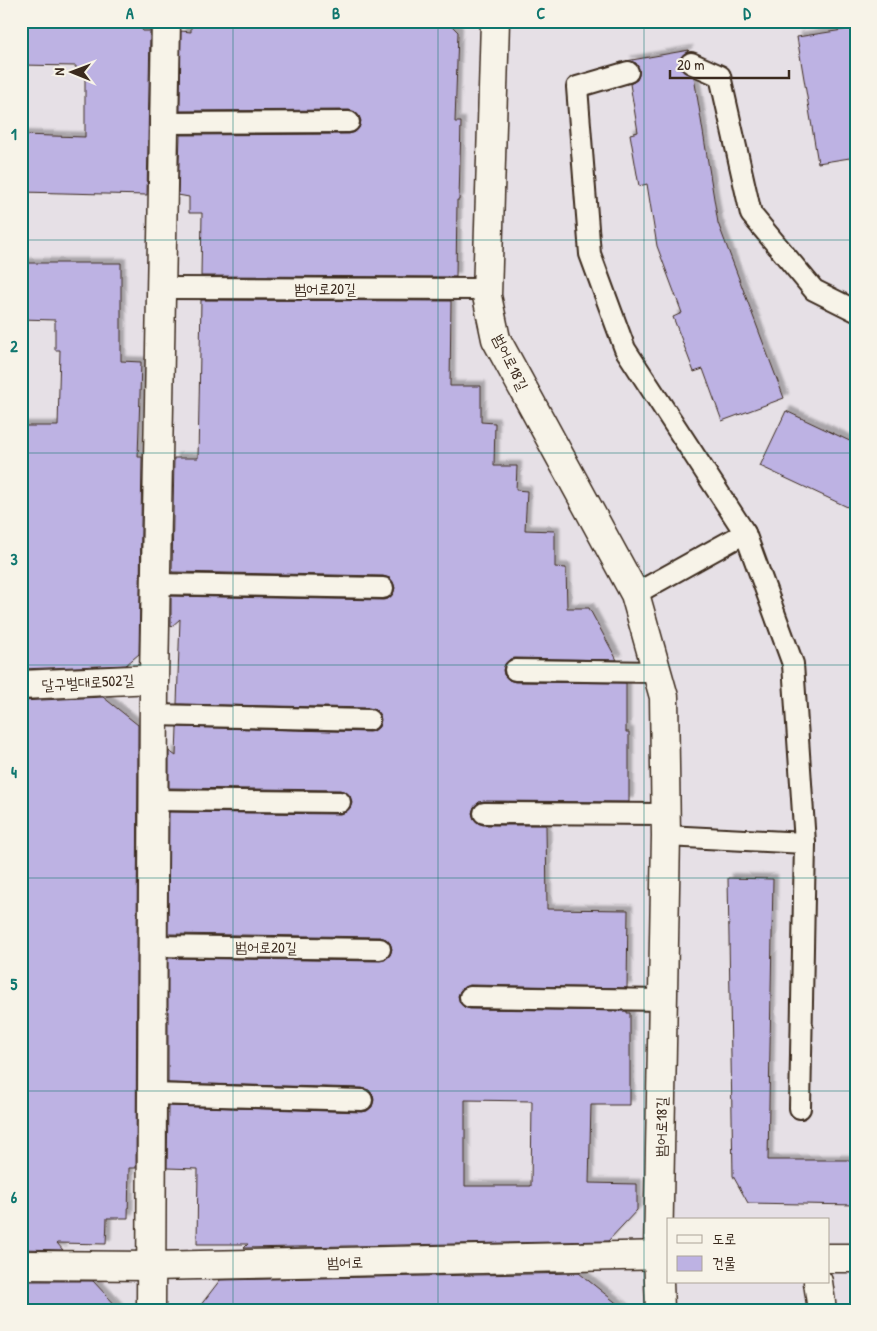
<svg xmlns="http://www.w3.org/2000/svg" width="877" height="1331" font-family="'Patrick Hand','Poor Story',sans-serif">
<defs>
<filter id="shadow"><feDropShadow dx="4.5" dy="-4.5" stdDeviation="1" flood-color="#0004"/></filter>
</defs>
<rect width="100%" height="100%" fill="#e6e0e6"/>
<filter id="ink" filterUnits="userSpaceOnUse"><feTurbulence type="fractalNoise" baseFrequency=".02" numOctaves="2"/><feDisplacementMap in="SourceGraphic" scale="10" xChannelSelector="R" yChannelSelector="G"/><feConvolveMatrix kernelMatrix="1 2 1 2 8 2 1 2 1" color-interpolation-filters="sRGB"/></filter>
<g filter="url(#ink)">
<g fill="#bdb2e3" stroke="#3b2a1e" fill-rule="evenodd" filter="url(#shadow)">
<polygon points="21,21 135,21 143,31 150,31 147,195 21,192 21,135 85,137 85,70 76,70 76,66 21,65"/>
<polygon points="201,21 447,21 458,32 455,122 461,122 459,200 457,200 456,277 201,276 202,213 189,213 189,197 178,195 180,135 349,134 355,132 359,128 361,121 359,116 355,112 349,110 180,111 181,31 191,32 191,24 201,23"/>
<polygon points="856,28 856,157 818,163 797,37"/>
<polygon points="689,50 680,58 679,65 682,70 694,77 718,223 784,398 722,421 703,369 694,372 673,317 682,313 657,246 647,184 639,186 630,134 638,132 630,84 637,80 639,75 639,69 636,63 626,61"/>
<polygon points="21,263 121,263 121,361 141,362 138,457 142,457 139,654 126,665 21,669 21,426 58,426 60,350 55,350 55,320 21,319"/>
<path d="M201,300l250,1 -1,85h31v36l14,1 -1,43h23l-1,24 11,1 -2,39 30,1v36l11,1 1,40h22l28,52 -102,-2 -5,1 -5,5 -2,6 1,5 5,5 6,2 111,1v49h3v70l-145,-1 -5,1 -5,5 -2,6 2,6 4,4 5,2h63l1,84 81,1 -1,78 -157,-3 -6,2 -4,4 -2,5 2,7 4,4 6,2 157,2v2h3v92h-39l-2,78 48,1v26l-29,31 -364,7 4,-4h-51l1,-75 -31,-1 1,-62 194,6 5,-1 5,-4 2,-7 -1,-5 -4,-5 -7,-2 -194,-5v-125l212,3 5,-1 5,-5 2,-6 -2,-6 -4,-4 -6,-2 -212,-3 1,-122 171,2 6,-2 4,-4 2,-5 -2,-7 -4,-4 -6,-2 -171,-2v-37l7,5 1,-29 192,5 5,-1 5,-4 2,-7 -1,-5 -4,-5 -7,-2 -192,-4 3,-85 -9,8v-31l212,4 5,-1 5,-5 2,-6 -2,-6 -3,-4 -7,-2 -211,-4 2,-114h24zM465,1100l67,1 -1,85h-66z"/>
<polygon points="786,411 856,444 856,511 760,466"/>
<polygon points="103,697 138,725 136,1168 129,1168 128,1218 107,1218 106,1244 57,1243 63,1250 21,1249 21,701"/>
<polygon points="728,878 773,879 768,1160 856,1160 856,1205 748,1203 733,1176"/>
<polygon points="579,1273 625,1310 197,1310 220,1280"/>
<polygon points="21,1281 93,1281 120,1310 21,1310"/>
</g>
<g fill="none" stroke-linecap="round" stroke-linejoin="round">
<g stroke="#3b2a1e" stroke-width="24">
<g id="lane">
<polyline points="691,63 720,76 751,214 814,290 856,311"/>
<polyline points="628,72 577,87 590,254 625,349 745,533 635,594"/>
<polyline points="165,123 349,122"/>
<polyline points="162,288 487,289"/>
<polyline points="745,533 793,664 805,843 800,1108"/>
<polyline points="156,584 383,588"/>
<polyline points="515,670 657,672"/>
<polyline points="154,715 369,720"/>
<polyline points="154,800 340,802"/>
<polyline points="484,813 666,814"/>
<polyline points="666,836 805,843"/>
<polyline points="153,946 380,949"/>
<polyline points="470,997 663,1000"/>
<polyline points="152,1094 362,1100"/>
</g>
</g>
<g stroke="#3b2a1e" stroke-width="31">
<g id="street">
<polyline points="495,21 487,296 496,339 635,594 664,697 666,836 658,1254 660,1310"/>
<polyline points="21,685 154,679"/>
<polyline points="828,1258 856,1258"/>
<polyline points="21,1265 151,1266 668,1255"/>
<polyline points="818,1282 822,1310"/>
<polyline points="151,1310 154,679 166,21"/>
</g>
</g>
<use href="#lane" stroke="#f7f3e8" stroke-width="20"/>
<use href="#street" stroke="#f7f3e8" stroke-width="28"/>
</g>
</g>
<path fill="none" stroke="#0f766e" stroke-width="1" stroke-opacity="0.55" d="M233,21v1289M438,21v1289M644,21v1289M21,240h835M21,453h835M21,665h835M21,878h835M21,1091h835"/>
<g text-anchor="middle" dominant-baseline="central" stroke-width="4.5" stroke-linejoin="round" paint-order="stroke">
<g font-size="15" fill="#3b2a1e" stroke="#f7f3e8">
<text x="325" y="288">범어로20길</text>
<text transform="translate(511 362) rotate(64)">범어로18길</text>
<text transform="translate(88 682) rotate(-3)">달구벌대로502길</text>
<text transform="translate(266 947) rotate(1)">범어로20길</text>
<text transform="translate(661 1127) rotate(-89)">범어로18길</text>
<text transform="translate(345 1262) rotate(-1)">범어로</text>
</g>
</g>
<rect width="877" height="1331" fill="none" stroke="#f7f3e8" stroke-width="55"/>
<rect x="667" y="1218" width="162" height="65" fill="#f7f3e8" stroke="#aca397"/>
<rect x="677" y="1235" width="25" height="8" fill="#f7f3e8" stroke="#aca397"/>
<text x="712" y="1244" font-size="15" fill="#3b2a1e">도로</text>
<rect x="677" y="1256" width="25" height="15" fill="#bdb2e3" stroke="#aca397"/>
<text x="712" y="1268" font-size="15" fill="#3b2a1e">건물</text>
<g transform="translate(72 72) rotate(271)" stroke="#f7f3e8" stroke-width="4" paint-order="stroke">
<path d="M0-4L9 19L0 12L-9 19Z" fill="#3b2a1e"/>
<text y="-8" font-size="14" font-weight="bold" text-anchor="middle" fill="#3b2a1e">N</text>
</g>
<path d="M670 70v8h119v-8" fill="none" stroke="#3b2a1e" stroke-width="2.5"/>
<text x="677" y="70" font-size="15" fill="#3b2a1e" stroke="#f7f3e8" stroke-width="4" paint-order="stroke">20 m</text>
<rect x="28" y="28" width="822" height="1276" fill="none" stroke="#0f766e" stroke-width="2"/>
<g font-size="16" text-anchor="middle" font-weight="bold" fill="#0f766e">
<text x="130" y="19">A</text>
<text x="336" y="19">B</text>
<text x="541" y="19">C</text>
<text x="747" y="19">D</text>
<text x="14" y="140">1</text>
<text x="14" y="352">2</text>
<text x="14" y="565">3</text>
<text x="14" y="778">4</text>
<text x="14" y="990">5</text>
<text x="14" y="1203">6</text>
</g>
</svg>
